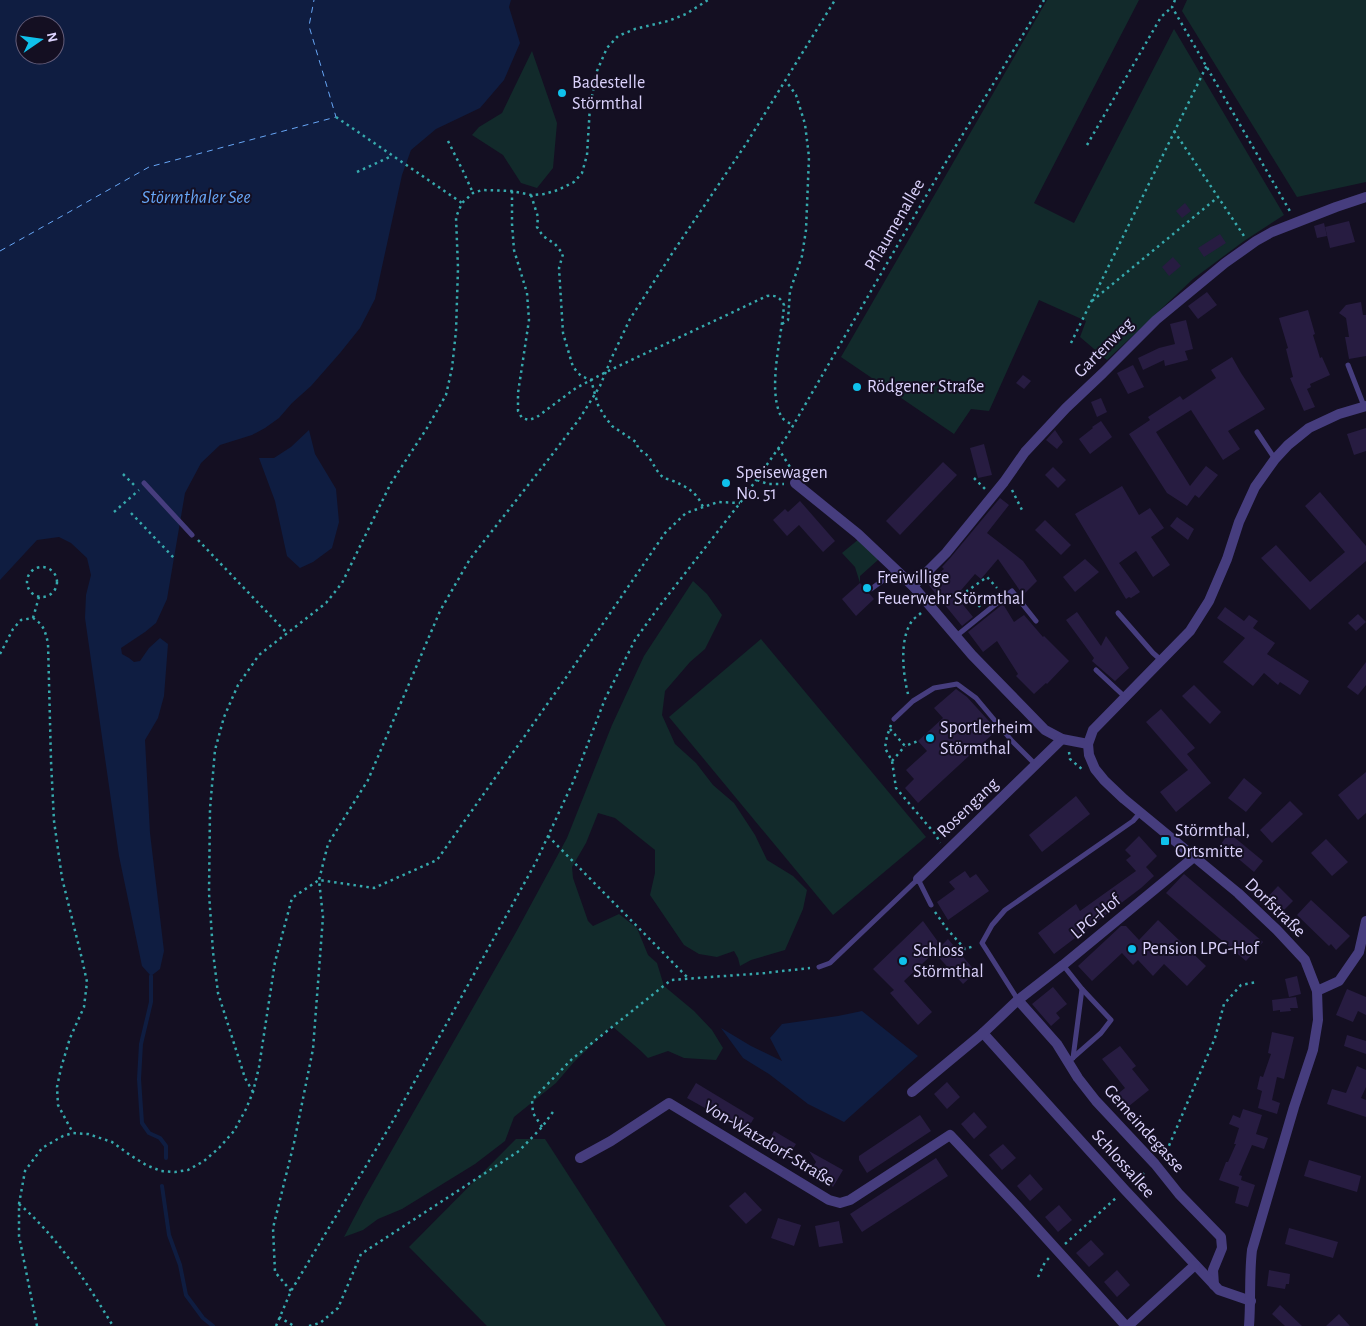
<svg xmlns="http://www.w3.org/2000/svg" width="1366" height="1326" font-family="'Alegreya Sans',sans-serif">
<rect width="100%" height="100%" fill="#140f22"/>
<g fill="#122a2b">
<polygon points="1047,0 1139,0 1034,203 1074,223 1174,29 1284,215 1244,241 1193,279 1107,360 1080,337 1086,321 1039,300 989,411 971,409 954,434 841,357"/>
<polygon points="1187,0 1366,0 1366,182 1297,197 1182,11"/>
<polygon points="532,51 557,123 553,168 537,188 521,183 503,155 472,135 479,127 502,113"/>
<polygon points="859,539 879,559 860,576 860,583 855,567 842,553"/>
<polygon points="693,581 707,594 722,615 705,649 690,662 665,691 662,715 675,744 696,763 713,785 734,803 755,835 767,860 793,876 807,890 803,909 785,950 751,960 740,966 738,958 734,951 717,957 699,954 684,945 650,895 655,873 655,850 615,818 598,813 586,843 572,867 573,878 588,921 593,926 619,914 637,928 648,955 657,963 664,986 694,1011 712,1030 723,1048 716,1060 684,1058 668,1051 648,1058 641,1051 612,1026 574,1062 556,1083 514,1117 505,1141 475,1164 402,1209 378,1219 363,1230 344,1237 364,1199 515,934 567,838 612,725 644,656"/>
<polygon points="761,639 926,837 833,915 669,717"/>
<polygon points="516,1139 545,1139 666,1326 487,1326 409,1247"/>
</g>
<g fill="#0f1d41" fill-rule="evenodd">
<path d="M0,0h511l-2,7 11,36 -16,37 -24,28 -44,21 -25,21 -9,25 -27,124 -15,29 -20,25 -29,33 -19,17 -13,15 -14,10 -13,7 -32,10 -19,18 -16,30 -18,106 -11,24 -11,9 -24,16 1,6 7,4 5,4 6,-1 9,-13 11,-10 8,6 -4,52 -6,22 -13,22 5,93 14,118 -4,18 -9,7 -9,-10 -23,-110 -34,-238 1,-23 5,-20 -4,-17 -16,-15 -12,-6 -22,3 -37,40zM25,25h30v30h-30z"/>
<polygon points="309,430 315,454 336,489 339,522 332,548 313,562 300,568 287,556 275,501 259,458 274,458 291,447"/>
<polygon points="862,1011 918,1056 844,1122 808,1104 769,1074 743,1058 721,1028 751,1046 782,1061 770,1038 782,1024 838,1016"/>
</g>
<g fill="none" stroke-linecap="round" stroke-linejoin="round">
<g stroke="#0f1d41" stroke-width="4">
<polyline points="151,976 151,1002 141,1044 139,1079 142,1123 149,1133 160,1138 166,1146 166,1158"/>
<polyline points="162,1186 169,1235 180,1265 186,1295 203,1318 213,1326"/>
</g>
<polyline stroke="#67a6f6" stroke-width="1" stroke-dasharray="6 5" stroke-linecap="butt" points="0,251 149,167 336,117 309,26 314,0"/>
</g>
<g fill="#271c41">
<polygon points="1185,203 1191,211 1182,218 1176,211"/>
<polygon points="1349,221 1355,242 1330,248 1325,227"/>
<polygon points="1324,223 1327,236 1317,238 1314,226"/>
<polygon points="1220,234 1226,243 1204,257 1198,248"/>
<polygon points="1173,257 1181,266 1169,276 1162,267"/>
<polygon points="1207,292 1217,305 1198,319 1188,306"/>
<polygon points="1361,302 1363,315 1366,315 1366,356 1349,359 1345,337 1349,337 1346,318 1339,313 1346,305"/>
<polygon points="1308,310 1315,334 1313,335 1320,358 1322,357 1330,375 1310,384 1311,387 1307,389 1315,407 1304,411 1290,378 1293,377 1286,349 1288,348 1279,318"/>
<polygon points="1186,320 1193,349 1185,351 1188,360 1165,366 1164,360 1143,370 1138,358 1159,348 1175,344 1170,324"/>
<polygon points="1232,357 1241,373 1265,409 1228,431 1240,449 1223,460 1191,410 1156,432 1190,486 1206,466 1218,475 1199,498 1195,495 1187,506 1167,493 1129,434 1150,420 1148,417 1180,396 1183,400 1216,378 1211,370"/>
<polygon points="1133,365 1144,387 1128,394 1117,373"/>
<polygon points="1023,375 1031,381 1024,389 1016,383"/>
<polygon points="1101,398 1107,412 1097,417 1091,402"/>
<polygon points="1101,421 1112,437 1090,454 1079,439 1093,428 1092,427"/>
<polygon points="1366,428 1366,451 1354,455 1347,434"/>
<polygon points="1055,430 1063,442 1057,449 1046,440"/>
<polygon points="984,444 992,475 978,478 970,448"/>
<polygon points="943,462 957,475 900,535 886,521"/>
<polygon points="1053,467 1066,480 1058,488 1045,475"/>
<polygon points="1122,486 1139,515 1150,508 1164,528 1151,537 1170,565 1153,577 1136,551 1119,563 1140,592 1131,598 1129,597 1126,599 1075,514"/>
<polygon points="1320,492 1366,546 1366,561 1310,610 1261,558 1276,545 1310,582 1345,552 1305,506"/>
<polygon points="1000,498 1009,505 987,533 1023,561 1037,581 1023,595 998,559 981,579 975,574 956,596 973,617 962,626 927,583 944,569 942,567 951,557"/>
<polygon points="800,501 835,541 823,552 799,525 787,536 773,520 785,509 788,512"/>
<polygon points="1177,517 1194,529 1188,540 1170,526"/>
<polygon points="1045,520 1071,545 1061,555 1035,530"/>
<polygon points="1085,559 1099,572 1075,592 1063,577"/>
<polygon points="860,583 874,599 856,616 842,599"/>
<polygon points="1003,604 1014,622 1024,615 1043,637 1044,636 1069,661 1047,684 1046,683 1034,694 1016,676 1018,674 997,641 983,652 968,632"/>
<polygon points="1225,607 1244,621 1249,615 1258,621 1253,628 1275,643 1267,654 1309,681 1300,695 1280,682 1278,685 1264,673 1253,686 1223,662 1245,638 1217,618"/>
<polygon points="1077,612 1101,646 1106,636 1129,668 1115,681 1092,661 1094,658 1066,620"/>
<polygon points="1358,614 1366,622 1356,631 1348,623"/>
<polygon points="1366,662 1366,685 1358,695 1347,687"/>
<polygon points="1194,685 1221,712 1210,724 1182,696"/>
<polygon points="956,689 967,697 997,730 918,803 905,788 914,779 906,770 927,751 918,741 943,718 934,708"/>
<polygon points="1161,709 1195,748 1187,754 1211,783 1176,812 1160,792 1188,770 1146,722"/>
<polygon points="1366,772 1366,813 1358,820 1338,795"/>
<polygon points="1244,778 1262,793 1246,812 1228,798"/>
<polygon points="1076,796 1090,814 1042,852 1029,835"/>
<polygon points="1290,801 1303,814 1272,843 1260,830"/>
<polygon points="1229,833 1263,861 1254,872 1221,844"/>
<polygon points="1139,836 1157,856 1146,867 1154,876 1141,888 1054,954 1038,933 1076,904 1080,911 1136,871 1126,860 1131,856 1125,850"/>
<polygon points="1326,839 1348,862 1332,876 1311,853"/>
<polygon points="965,871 970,878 976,874 989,891 948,920 937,902 955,889 949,882"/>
<polygon points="1184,874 1263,942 1246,961 1166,893"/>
<polygon points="1278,886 1293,901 1278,916 1263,902"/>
<polygon points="1311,900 1350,936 1336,950 1331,944 1329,946 1297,915"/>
<polygon points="1158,920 1206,966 1187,986 1164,964 1153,976 1138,960 1133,965 1122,953 1092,981 1078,966 1121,926 1126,926 1139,940"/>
<polygon points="923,921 941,946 948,939 976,972 963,984 934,952 941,946 904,981 932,1012 918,1025 890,993 894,990 873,969"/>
<polygon points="1297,976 1301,994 1289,997 1285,979"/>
<polygon points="1053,987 1067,1004 1056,1013 1060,1018 1051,1026 1032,1004"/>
<polygon points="1347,989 1366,997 1366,1015 1358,1011 1353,1022 1336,1015"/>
<polygon points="1296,997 1298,1008 1290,1008 1291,1011 1280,1012 1280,1010 1273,1011 1272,1000"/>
<polygon points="1272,1032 1294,1037 1284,1079 1277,1077 1272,1100 1280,1103 1277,1114 1258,1108 1262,1091 1257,1089 1260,1076 1263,1077 1271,1054 1268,1053"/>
<polygon points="1347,1035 1366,1041 1366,1054 1344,1046"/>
<polygon points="1120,1046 1136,1066 1132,1069 1149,1090 1124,1110 1114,1097 1125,1088 1102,1059"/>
<polygon points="1357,1066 1366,1070 1366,1087 1361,1098 1366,1100 1366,1117 1327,1104 1332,1089 1346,1093"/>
<polygon points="947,1082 960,1097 947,1109 934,1094"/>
<polygon points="696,1083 754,1118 746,1131 687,1098"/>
<polygon points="1243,1109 1262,1115 1256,1134 1268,1138 1264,1149 1252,1145 1239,1175 1242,1176 1241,1180 1255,1185 1248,1207 1235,1203 1239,1187 1219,1180 1226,1162 1228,1162 1236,1144 1234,1144 1239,1128 1229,1124 1233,1115 1240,1118"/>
<polygon points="974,1112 987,1127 974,1139 961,1124"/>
<polygon points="920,1115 931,1131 867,1173 859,1160 859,1156"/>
<polygon points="774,1131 796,1144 787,1158 766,1145"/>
<polygon points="1003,1144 1016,1158 1002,1170 989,1155"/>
<polygon points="809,1151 843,1170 833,1187 830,1184 810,1172 816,1162"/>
<polygon points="936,1158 948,1176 862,1232 850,1214"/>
<polygon points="1309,1160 1361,1176 1357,1192 1304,1176"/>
<polygon points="1030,1174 1043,1189 1030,1201 1017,1186"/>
<polygon points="745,1192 762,1210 746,1224 729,1206"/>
<polygon points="1059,1205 1072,1220 1058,1232 1045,1217"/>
<polygon points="778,1218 801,1225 794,1246 771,1238"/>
<polygon points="839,1221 843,1243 819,1247 815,1226"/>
<polygon points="1289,1228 1338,1242 1333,1258 1285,1244"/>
<polygon points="1091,1240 1104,1254 1089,1267 1076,1253"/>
<polygon points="1117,1270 1130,1285 1117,1297 1104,1282"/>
<polygon points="1269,1270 1290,1274 1289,1284 1286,1284 1285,1289 1267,1286"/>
<polygon points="1280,1305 1302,1326 1285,1326 1272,1314"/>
<polygon points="1339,1314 1350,1326 1326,1326"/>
</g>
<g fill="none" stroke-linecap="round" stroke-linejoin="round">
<g stroke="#36a9ad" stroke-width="2.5" stroke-dasharray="2.5 4" stroke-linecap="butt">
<polyline points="1175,0 1172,7 1291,213"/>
<polyline points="336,117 462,203"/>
<polyline points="1174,131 1244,236"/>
<polyline points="448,141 463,171 473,193"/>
<polyline points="1087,145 1161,17 1172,7"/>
<polyline points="357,172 392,156"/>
<path d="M512,191v33l2,26 13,43 2,27 -11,73v18l4,7 7,2 8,-3 39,-29 30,-16 161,-76c9,-1 13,1 17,9 -2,31 -17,84 -3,111 2,4 8,7 12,9"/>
<path d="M531,195l7,22 -1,10 6,9 12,8 8,10 -4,14 4,65 10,34 8,9 10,4 7,25 7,12 7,9 24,16 3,8c13,4 14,20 25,28 2,1 5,1 7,2 16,7 25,11 32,27"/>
<polyline points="1092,301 1218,197"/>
<polyline points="782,324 788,320 790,291 802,256 806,230 809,157 805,124 796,95 786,81"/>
<polyline points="1071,343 1207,65"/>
<polyline points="778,448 790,467 792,473"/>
<polyline points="764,471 777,473"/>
<polyline points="123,474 136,487"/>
<polyline points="974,478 985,489"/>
<polyline points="757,480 768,484 784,484"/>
<polyline points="1012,490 1023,512"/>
<polyline points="114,512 139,490"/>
<polyline points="131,513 174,558"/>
<polyline points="198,540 287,633"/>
<circle cx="42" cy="582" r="15"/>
<polyline points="954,594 967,591"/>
<polyline points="980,607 967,591 987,577 997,588"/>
<polyline points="33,618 39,597"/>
<path d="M0,654l13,-25 8,-9 12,-2c11,7 12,13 15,25l3,118 3,60 8,57 20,81 5,23 -3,25 -14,31 -9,30 -4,19 1,18 15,28"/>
<path d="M908,694c-5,-20 -9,-55 4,-73 2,-3 6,-5 9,-8"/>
<polyline points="891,725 887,736 885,748 892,761 896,788 936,835 940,843"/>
<polyline points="890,729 905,746 918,741"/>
<polyline points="1069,752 1070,759 1083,770"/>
<polyline points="892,761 905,746"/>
<polyline points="548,836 688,978"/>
<polyline points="935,912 947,929 965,949 974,946"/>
<polyline points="253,1092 245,1078 218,993 213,952 209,893 210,809 215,750 224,717 238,685 259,655 326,603 342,583 391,483 427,428 446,395 452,368 456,331 458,268 456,217 462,203 473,193 482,190 512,191 531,195 544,194 558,190 574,182 582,173 587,155 590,106 597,71 607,48 618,36 635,29 668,21 686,14 708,0"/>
<polyline points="542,1127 533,1113 532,1100 572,1059 671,980 765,973 810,968"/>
<polyline points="1163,1157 1165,1155 1215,1038 1224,1004 1241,985 1257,982"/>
<polyline points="1132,1183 1147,1171"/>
<path d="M19,1204c39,33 68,79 94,122"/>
<polyline points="1065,1244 1117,1197"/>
<polyline points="1038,1277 1045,1262 1050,1257"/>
<polyline points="291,1291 275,1272 273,1228 294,1143 313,1049 323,917 319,880 328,844 368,780 440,611 470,559 551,456 580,418 600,386 612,357 630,319 673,252 746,144 835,0"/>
<polyline points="279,1317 294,1326"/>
<polyline points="37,1326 19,1236 19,1204 25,1171 42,1148 63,1136 73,1133 88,1134 112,1142 130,1155 146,1165 161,1171 175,1172 188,1170 204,1161 219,1148 234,1131 246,1109 253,1092 259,1067 275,962 292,898 319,880 374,888 437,860 565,679 665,533 686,513 718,502 740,503"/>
<polyline points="276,1326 291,1291 390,1126 536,862 574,780 605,699 635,640 658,608 740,503 787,436 940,172 1044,0"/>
<polyline points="309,1326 320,1323 338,1308 361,1254 519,1151 542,1127 555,1109"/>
</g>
<g stroke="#463d7e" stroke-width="5">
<polyline points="1348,365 1364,406"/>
<polyline points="1257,432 1275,459"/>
<polyline points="144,483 192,535"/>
<polyline points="871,589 897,570"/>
<polyline points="1118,613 1153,653 1161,660"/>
<polyline points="955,637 1012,591 1036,621"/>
<polyline points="1096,670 1125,697"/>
<polyline points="894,719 913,701 934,688 957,684 976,698 1012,741 1036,765"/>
<polyline points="1063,965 1082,989 1111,1020 1101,1033 1068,1062"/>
<polyline points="819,967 830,963 918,879 931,905"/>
<polyline points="1018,1000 982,943 992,925 1005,910 1133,821 1140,813"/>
<polyline points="1073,1058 1082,989"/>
</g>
<g stroke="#463d7e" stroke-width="10">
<polyline points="795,483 858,534 913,586 972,655 1045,730 1062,739 1088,744"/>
<polyline points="913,586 946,553 1004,482 1025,452 1066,408 1103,373 1156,320 1225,263 1256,241 1272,232 1336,207 1366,197"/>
<polyline points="918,879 1062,739"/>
<polyline points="1317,991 1339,981 1359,952 1366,921"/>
<polyline points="1018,1000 1057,1044 1078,1078 1096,1101 1155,1164 1179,1194 1221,1237 1222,1248 1213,1270 1214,1285"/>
<polyline points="983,1033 1125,1190 1219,1290 1251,1301"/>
<polyline points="912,1092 983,1033 1018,1000 1063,965 1194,857"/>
<polyline points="580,1158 611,1141 669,1103 829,1200 840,1203 850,1200 950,1135 1017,1206 1126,1326"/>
<polyline points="1128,1326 1195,1265"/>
<path d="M1249,1326c2,-25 0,-51 3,-76l42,-143 19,-57 5,-30 -1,-29 -12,-31 -28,-30 -39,-37 -114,-94 -20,-19 -9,-11 -6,-14 -1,-11 5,-14 97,-99 19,-30 18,-42 12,-37 16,-35 20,-28 13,-14 21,-17 30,-14 27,-8"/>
</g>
</g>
<g fill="#0fc1ec" stroke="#140f22" stroke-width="2">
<circle cx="562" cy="93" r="5"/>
<circle cx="857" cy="387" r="5"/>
<circle cx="726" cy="483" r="5"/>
<circle cx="867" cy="588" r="5"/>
<circle cx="930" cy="738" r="5"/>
<rect x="1160" y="836" width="10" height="10" rx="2.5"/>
<circle cx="1132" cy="949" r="5"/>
<circle cx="903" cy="961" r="5"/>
</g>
<g text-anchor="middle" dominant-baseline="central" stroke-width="4" stroke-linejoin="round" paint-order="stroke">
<g font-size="18" fill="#dbd2fc" stroke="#140f22" text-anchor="start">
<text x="572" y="83">Badestelle<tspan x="572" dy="21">Störmthal</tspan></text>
<text x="867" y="387">Rödgener Straße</text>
<text x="736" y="473">Speisewagen<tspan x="736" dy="21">No. 51</tspan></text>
<text x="877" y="578">Freiwillige<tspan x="877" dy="21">Feuerwehr Störmthal</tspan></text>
<text x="940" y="728">Sportlerheim<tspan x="940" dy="21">Störmthal</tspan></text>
<text x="1175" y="831">Störmthal,<tspan x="1175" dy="21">Ortsmitte</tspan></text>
<text x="1142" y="949">Pension LPG-Hof</text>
<text x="913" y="951">Schloss<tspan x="913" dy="21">Störmthal</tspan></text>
</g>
<g font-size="18" fill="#dbd2fc" stroke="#140f22">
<text transform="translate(895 225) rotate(-60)">Pflaumenallee</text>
<text transform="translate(1104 348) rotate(-45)">Gartenweg</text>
<text transform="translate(968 808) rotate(-44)">Rosengang</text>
<text transform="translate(1275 908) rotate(44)">Dorfstraße</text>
<text transform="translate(1096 917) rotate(-40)">LPG-Hof</text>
<text transform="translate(1144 1129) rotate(48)">Gemeindegasse</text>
<text transform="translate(769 1144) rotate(31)">Von-Watzdorf-Straße</text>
<text transform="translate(1123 1164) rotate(48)">Schlossallee</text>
</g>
<g font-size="19" font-style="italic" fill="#67a6f6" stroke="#140f22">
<text x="196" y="197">Störmthaler See</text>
</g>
</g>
<g transform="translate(40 40) rotate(77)"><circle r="24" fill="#140f22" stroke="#645d79"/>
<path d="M0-4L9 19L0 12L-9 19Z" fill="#0fc1ec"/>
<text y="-8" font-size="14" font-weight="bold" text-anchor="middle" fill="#dbd2fc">N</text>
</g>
</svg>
